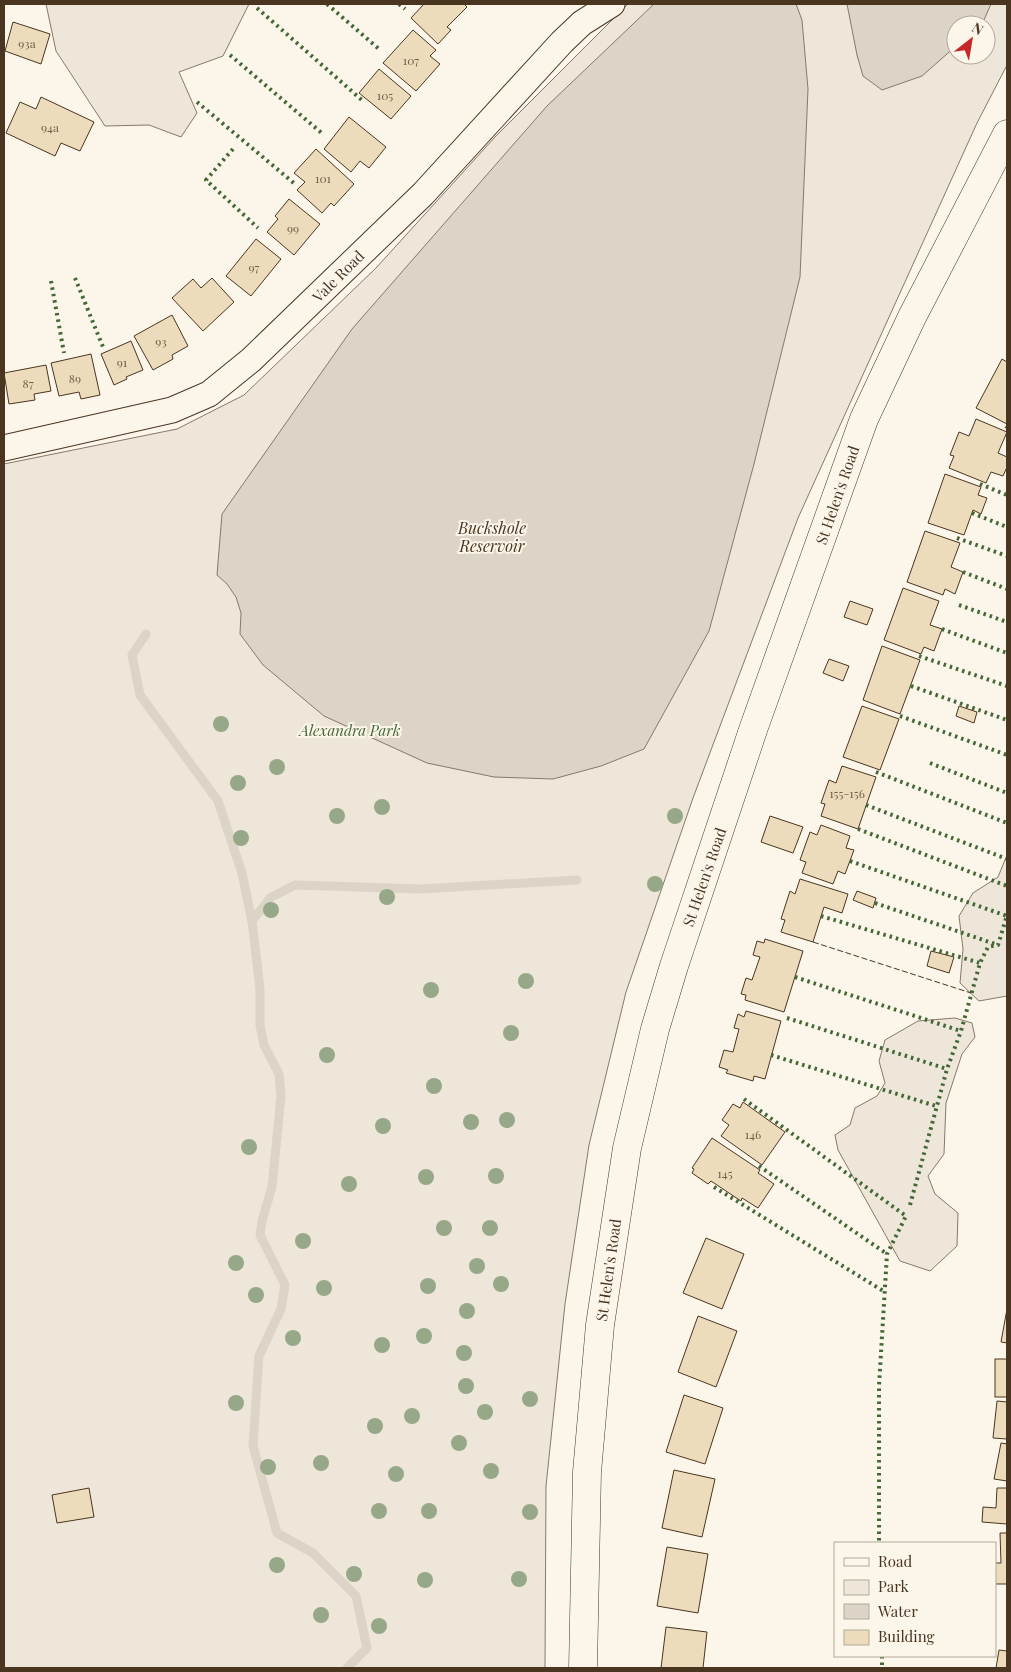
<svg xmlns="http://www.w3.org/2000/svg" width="1011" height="1672" font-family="'Playfair Display',serif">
<rect width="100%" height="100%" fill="#fbf6e9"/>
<g fill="#ede6d9" stroke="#887966" fill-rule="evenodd">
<polygon points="46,4 249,4 223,56 179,72 197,113 181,137 149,125 105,126 56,51"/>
<path d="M628,4h379v61l-30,58 -179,395 -105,280 -67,194 -37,153 -24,159 -19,182 -1,182h-541v-1204l173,-35 67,-34 132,-127 119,-131zM956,25h30v30h-30z"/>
<polygon points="1007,855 1007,996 979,1001 960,983 963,949 959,916 973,893 998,877"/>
<polygon points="955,1018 972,1023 975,1037 962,1054 946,1103 944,1154 928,1176 935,1194 958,1213 957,1246 930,1271 900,1261 838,1150 835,1135 850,1125 855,1108 877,1096 885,1083 879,1061 885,1040 918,1021"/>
</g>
<g fill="#dcd4c6" stroke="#887966">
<polygon points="654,4 796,4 802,20 808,89 800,277 754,464 709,631 644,749 601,766 553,779 494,777 427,763 324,716 263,665 240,634 241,613 236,597 227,584 217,575 222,514 352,329 547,106"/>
<polygon points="847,4 991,4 983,22 980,25 956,25 956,46 922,76 882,90 863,76 857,55"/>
</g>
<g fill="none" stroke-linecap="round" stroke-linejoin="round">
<g stroke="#dcd4c6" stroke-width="9">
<polyline points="146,634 132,655 140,695 218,801 242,873 252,921 260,989 260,1025 264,1045 279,1074 281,1096 272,1187 262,1221 260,1235 285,1285 281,1309 259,1356 253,1446 277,1533 313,1553 356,1596 367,1648 347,1668"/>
<polyline points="252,921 270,898 295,885 421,889 577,880"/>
</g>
</g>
<g fill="#ecdcbc" stroke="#4a3520">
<polygon points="424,4 464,4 467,7 447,27 451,30 438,44 411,18"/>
<polygon points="13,22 50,34 41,64 5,51"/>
<polygon points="413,30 436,50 430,56 440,64 416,91 383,63"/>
<polygon points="379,69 411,96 391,119 359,93"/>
<polygon points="41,97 94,122 80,151 61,143 55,156 6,133 20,102 36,109"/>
<polygon points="349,117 386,147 369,168 360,161 351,172 324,149"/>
<polygon points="316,149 354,184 334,206 331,203 322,213 297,190 305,182 294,173"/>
<polygon points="289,199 320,224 294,255 267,232 278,219 275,216"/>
<polygon points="256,239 281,259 251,296 226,276"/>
<polygon points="212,278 234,302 203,331 172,298 193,279 201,288"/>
<polygon points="172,315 188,346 172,355 173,359 153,370 134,336"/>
<polygon points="131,341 143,370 126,377 127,379 114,385 101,354"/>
<polygon points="91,354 100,395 81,399 79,392 59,396 51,363"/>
<polygon points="1002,359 1007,362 1007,424 976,408"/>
<polygon points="46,365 51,391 34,394 35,400 9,404 4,373"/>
<polygon points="976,419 1007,432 998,453 1007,457 1007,467 1003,476 991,472 986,483 949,468 954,456 950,455 959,432 969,436"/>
<polygon points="945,474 981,487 978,495 987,498 981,514 973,510 964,535 928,523"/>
<polygon points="925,531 960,543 951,567 963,572 955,594 945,589 943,595 907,582"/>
<polygon points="903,588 939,601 930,625 942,629 934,651 924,647 921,654 884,640"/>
<polygon points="850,601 873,609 867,625 844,617"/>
<polygon points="882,646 920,660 900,714 863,700"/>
<polygon points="829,659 849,666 843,681 823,673"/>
<polygon points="862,706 899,719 880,770 843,757"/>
<polygon points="959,706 977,712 974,723 956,716"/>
<polygon points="842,766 876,777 858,829 821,816 825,804 821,803 829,780 836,783"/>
<polygon points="770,816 803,827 793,853 761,842"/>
<polygon points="821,825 850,836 846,848 854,850 845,874 838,871 833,884 802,873 806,862 800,860 810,832 817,835"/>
<polygon points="800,879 848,894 842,913 824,907 813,942 781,932 785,920 781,919 790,891 795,894"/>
<polygon points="857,891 876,898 873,908 853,900"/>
<polygon points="765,939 803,951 784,1012 745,1000 746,995 741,994 746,978 752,980 760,957 753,955 757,941 764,943"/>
<polygon points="931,951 954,957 949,973 927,966"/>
<polygon points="746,1011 781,1021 765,1079 754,1076 753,1081 726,1073 728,1070 719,1067 724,1050 733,1052 739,1029 734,1028 738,1014 744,1017"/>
<polygon points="743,1102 785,1132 762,1165 721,1136 729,1125 722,1120 733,1104 740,1108"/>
<polygon points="712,1138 760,1170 758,1173 774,1184 758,1208 742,1198 741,1201 711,1181 708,1184 692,1173 694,1169 692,1168"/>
<polygon points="706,1238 744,1254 722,1309 683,1293"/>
<polygon points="1007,1309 1007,1343 1001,1342"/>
<polygon points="698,1316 737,1331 716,1387 678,1372"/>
<rect x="995" y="1359" width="12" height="38"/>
<polygon points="684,1395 723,1408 705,1464 666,1452"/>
<polygon points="997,1401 1007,1402 1007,1439 993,1438"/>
<polygon points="1001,1443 1007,1444 1007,1481 994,1479"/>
<polygon points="674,1470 715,1479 702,1537 662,1528"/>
<polygon points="89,1488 94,1517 57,1523 52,1495"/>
<polygon points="997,1488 1007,1488 1007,1524 982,1522 983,1507 996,1508"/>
<polygon points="1000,1533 1007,1533 1007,1584 995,1584 995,1563 1001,1563"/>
<polygon points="667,1547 708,1554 698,1613 657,1606"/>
<polygon points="666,1627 707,1632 703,1668 661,1668"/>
<polygon points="999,1650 1007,1651 1007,1668 996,1668"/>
</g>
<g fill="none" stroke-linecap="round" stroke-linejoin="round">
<g stroke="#4a3520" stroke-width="27">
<polyline id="minor" points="4,448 172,410 209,394 251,360 423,194 562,42 582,23 612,4"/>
</g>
<g stroke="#4a3520" stroke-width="29">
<polyline id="primary" points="583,1668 587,1472 600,1325 627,1148 655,1029 674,966 754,727 864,419 912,317 1007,134"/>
</g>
<use href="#minor" stroke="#fbf6e9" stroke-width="25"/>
<use href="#primary" stroke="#fbf6e9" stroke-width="28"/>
<g stroke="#436837" stroke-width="4" stroke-dasharray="2.5 4" stroke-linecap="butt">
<polyline points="327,4 379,49"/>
<polyline points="399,4 405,9"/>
<polyline points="257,8 363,101"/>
<polyline points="230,55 324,135"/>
<polyline points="197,102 295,184"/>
<polyline points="233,149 206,180 258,228"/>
<polyline points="75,278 103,347"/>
<polyline points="51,281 64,353"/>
<polyline points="1006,426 1007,427"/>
<polyline points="980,484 1007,495"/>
<polyline points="972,513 1007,527"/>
<polyline points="957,538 1007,556"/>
<polyline points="963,572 1007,589"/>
<polyline points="959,605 1007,622"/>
<polyline points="942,629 1007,653"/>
<polyline points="919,656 1007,686"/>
<polyline points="911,686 1007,720"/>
<polyline points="900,716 1007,755"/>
<polyline points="930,763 1007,793"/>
<polyline points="876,772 1007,823"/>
<polyline points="866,805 1007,859"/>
<polyline points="858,829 1007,886"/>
<polyline points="850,861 1007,916"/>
<polyline points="875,903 995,944"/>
<polyline points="821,916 980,963"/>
<polyline points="795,977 961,1031"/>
<polyline points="787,1018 947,1069"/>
<polyline points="771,1055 936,1106"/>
<polyline points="744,1099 906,1216 887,1254 879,1386 879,1543"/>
<polyline points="759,1166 887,1254"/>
<polyline points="714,1187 885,1292"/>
<polyline points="910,1205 947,1069 961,1031 980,963 988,947 998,945 1007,915"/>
<polyline points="882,1656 882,1668"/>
</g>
<polyline stroke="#4a3520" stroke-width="1" stroke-dasharray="6 2.5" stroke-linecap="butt" points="813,942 971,993"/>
</g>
<g fill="#96a887">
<circle cx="221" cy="724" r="8"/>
<circle cx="277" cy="767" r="8"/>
<circle cx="238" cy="783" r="8"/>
<circle cx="382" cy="807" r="8"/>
<circle cx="337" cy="816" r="8"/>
<circle cx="675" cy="816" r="8"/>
<circle cx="241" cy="838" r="8"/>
<circle cx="655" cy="884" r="8"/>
<circle cx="387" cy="897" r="8"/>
<circle cx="271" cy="910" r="8"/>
<circle cx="526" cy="981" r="8"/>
<circle cx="431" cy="990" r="8"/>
<circle cx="511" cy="1033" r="8"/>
<circle cx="327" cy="1055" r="8"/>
<circle cx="434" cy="1086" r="8"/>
<circle cx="507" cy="1120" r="8"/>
<circle cx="471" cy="1122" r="8"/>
<circle cx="383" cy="1126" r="8"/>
<circle cx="249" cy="1147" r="8"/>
<circle cx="496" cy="1176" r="8"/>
<circle cx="426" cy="1177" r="8"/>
<circle cx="349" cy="1184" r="8"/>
<circle cx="444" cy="1228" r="8"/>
<circle cx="490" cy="1228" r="8"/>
<circle cx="303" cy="1241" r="8"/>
<circle cx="236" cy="1263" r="8"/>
<circle cx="477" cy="1266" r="8"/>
<circle cx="501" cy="1284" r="8"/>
<circle cx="428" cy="1286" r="8"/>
<circle cx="324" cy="1288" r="8"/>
<circle cx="256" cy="1295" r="8"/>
<circle cx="467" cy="1311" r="8"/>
<circle cx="424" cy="1336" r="8"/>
<circle cx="293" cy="1338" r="8"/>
<circle cx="382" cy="1345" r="8"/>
<circle cx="464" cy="1353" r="8"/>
<circle cx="466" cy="1386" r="8"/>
<circle cx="530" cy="1399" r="8"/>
<circle cx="236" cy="1403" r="8"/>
<circle cx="485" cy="1412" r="8"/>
<circle cx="412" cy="1416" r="8"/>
<circle cx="375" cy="1426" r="8"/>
<circle cx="459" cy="1443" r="8"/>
<circle cx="321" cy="1463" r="8"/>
<circle cx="268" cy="1467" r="8"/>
<circle cx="491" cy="1471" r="8"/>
<circle cx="396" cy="1474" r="8"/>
<circle cx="379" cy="1511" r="8"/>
<circle cx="429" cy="1511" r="8"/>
<circle cx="530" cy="1512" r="8"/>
<circle cx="277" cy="1565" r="8"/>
<circle cx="354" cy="1574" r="8"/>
<circle cx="519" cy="1579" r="8"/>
<circle cx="425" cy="1580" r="8"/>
<circle cx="321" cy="1615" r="8"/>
<circle cx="379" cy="1626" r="8"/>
</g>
<g text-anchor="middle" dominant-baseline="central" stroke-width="4" stroke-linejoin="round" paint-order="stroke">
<g font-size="12" fill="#725f47">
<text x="27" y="43">93a</text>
<text x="411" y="60">107</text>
<text x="385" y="95">105</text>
<text x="50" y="127">94a</text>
<text x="323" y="178">101</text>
<text x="293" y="228">99</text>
<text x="254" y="267">97</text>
<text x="161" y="341">93</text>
<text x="122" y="362">91</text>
<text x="75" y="378">89</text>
<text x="28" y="383">87</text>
<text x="847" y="793">155-156</text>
<text x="753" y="1134">146</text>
<text x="725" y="1173">145</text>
</g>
<g font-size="15" fill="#4a3520" stroke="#fbf6e9">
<text transform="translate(338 276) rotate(-45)">Vale Road</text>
<text transform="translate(837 495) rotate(-71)">St Helen's Road</text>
<text transform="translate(704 877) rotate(-71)">St Helen's Road</text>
<text transform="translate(608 1270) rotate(-82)">St Helen's Road</text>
</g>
<g font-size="15" font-style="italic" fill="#436837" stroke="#fbf6e9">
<text x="350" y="730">Alexandra Park</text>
</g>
<g font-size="16" font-style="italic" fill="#4a3520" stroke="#fbf6e9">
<text x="492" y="527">Buckshole<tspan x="492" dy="18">Reservoir</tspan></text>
</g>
</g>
<rect width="1011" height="1672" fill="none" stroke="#4a3520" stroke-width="10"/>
<rect x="834" y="1542" width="162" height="115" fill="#fbf6e9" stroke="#b4a999"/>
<rect x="844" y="1558" width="25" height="8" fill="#fbf6e9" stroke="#b4a999"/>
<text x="878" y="1567" font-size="15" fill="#4a3520">Road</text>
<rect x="844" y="1580" width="25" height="15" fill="#ede6d9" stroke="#b4a999"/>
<text x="878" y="1592" font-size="15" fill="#4a3520">Park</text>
<rect x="844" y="1604" width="25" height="15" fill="#dcd4c6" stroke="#b4a999"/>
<text x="878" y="1617" font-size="15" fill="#4a3520">Water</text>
<rect x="844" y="1630" width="25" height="15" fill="#ecdcbc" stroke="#b4a999"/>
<text x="878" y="1642" font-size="15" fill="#4a3520">Building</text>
<g transform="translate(971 40) rotate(31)"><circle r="24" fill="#fbf6e9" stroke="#b4a999"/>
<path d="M0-4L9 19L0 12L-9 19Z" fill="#c62828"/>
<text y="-8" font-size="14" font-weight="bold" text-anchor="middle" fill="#4a3520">N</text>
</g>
</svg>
